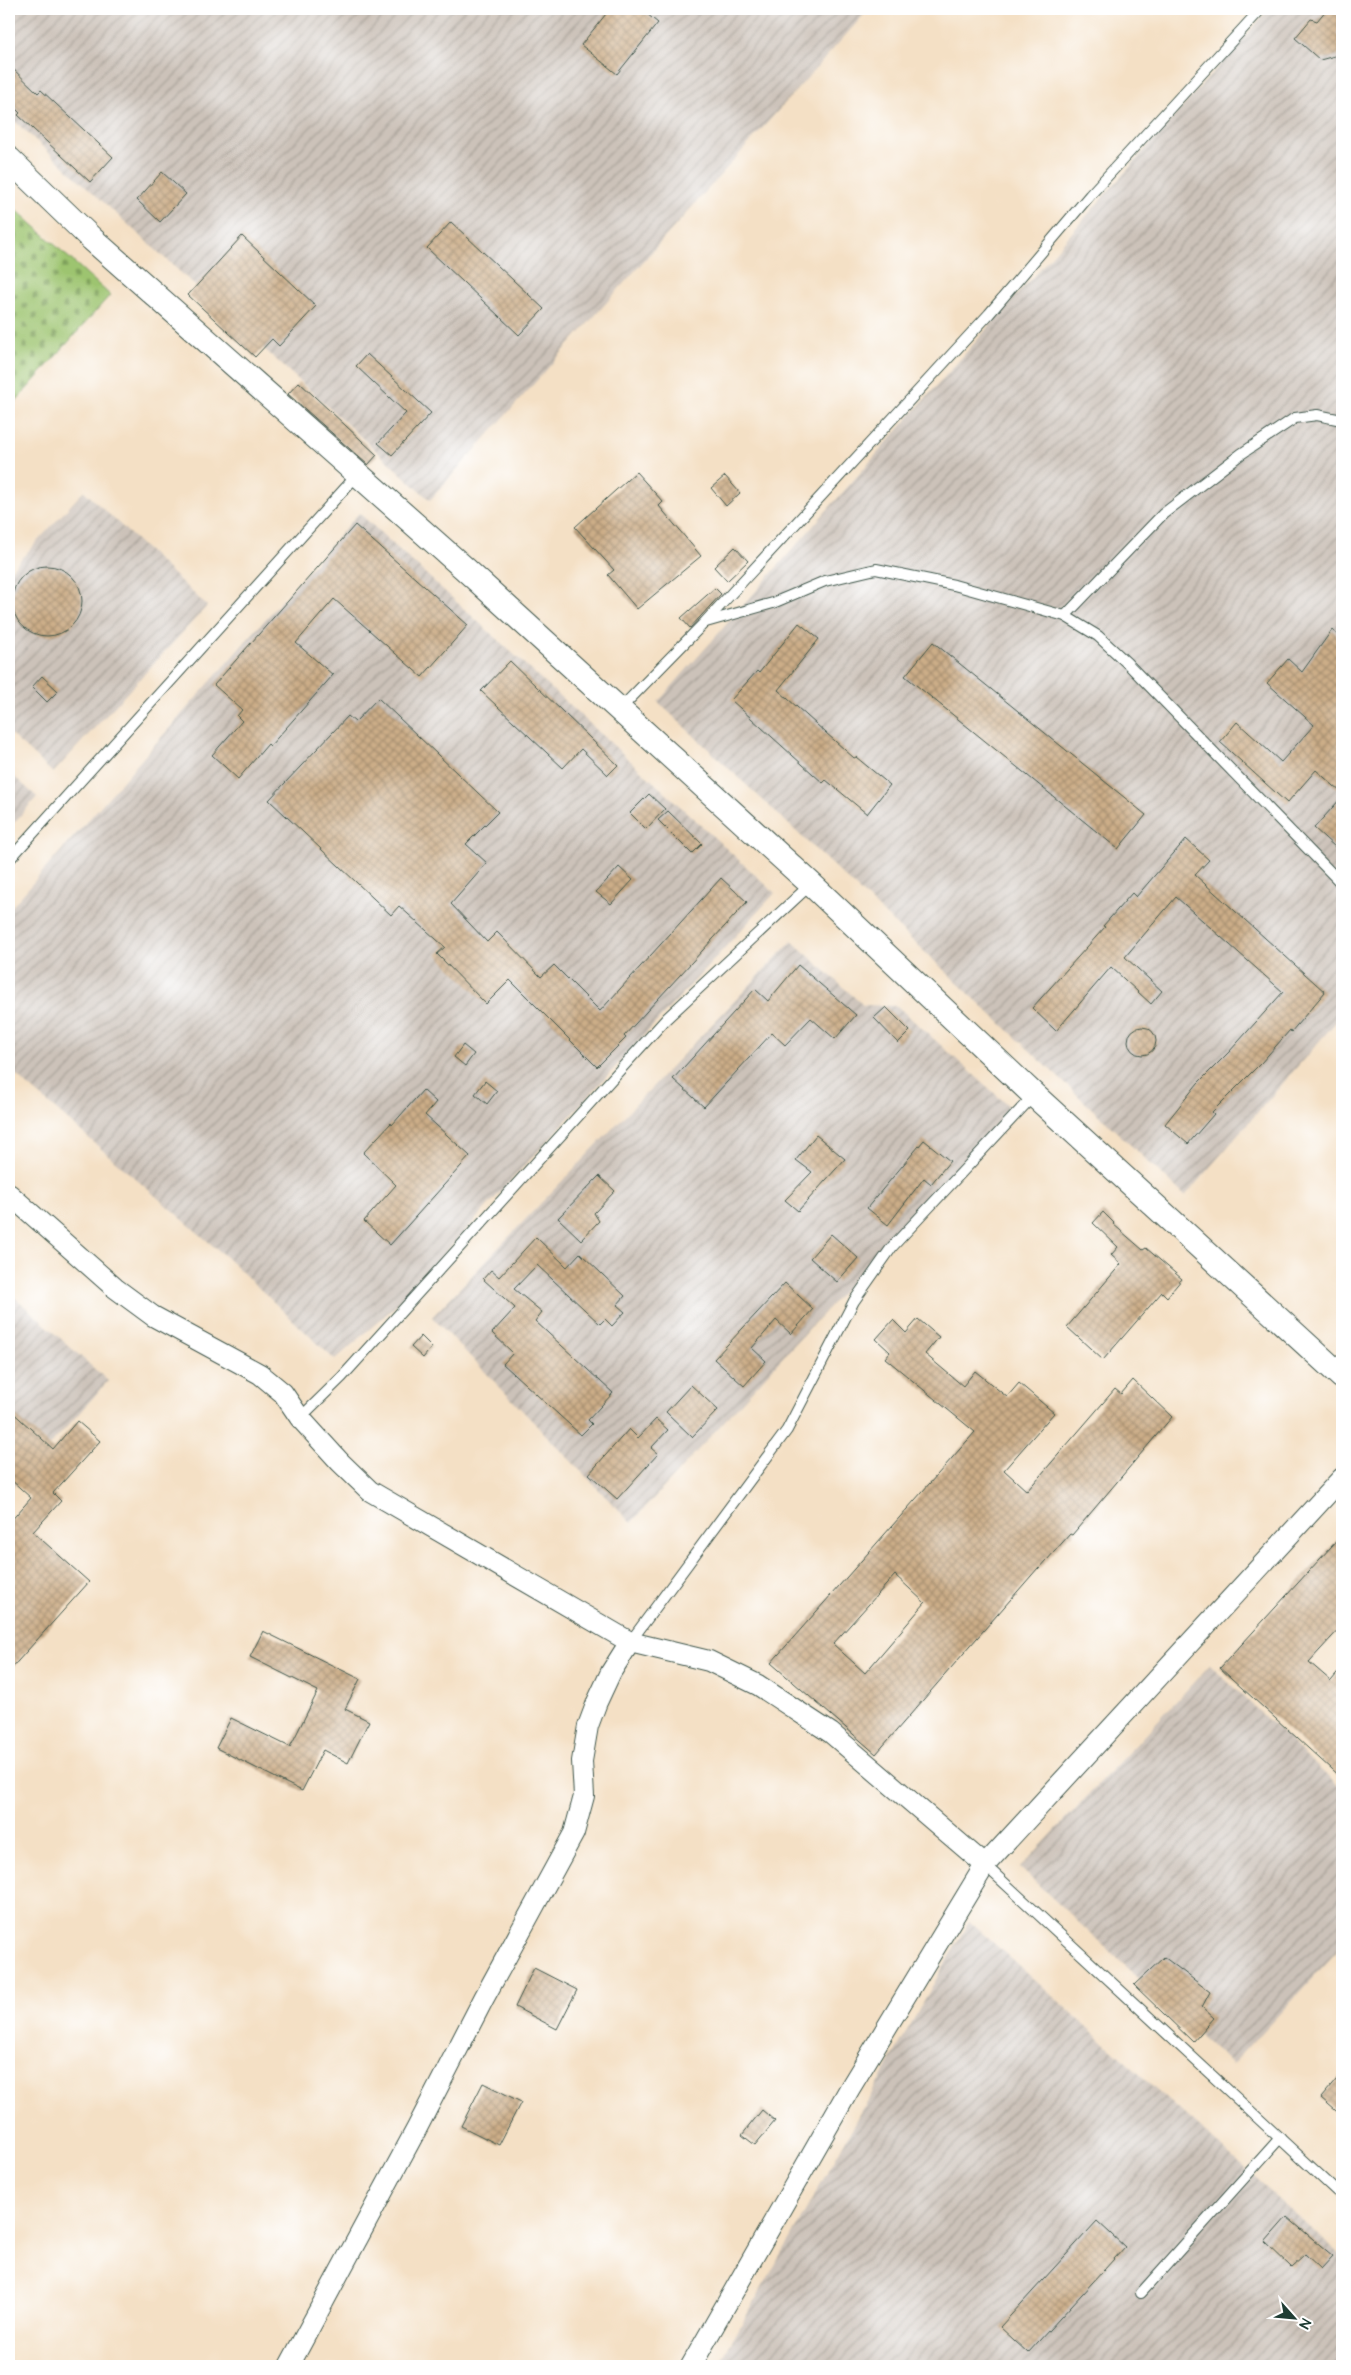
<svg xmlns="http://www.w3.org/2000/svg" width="1351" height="2375" font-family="'Architects Daughter',sans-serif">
<defs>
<pattern id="industrial-furrows" width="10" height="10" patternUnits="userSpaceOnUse" patternTransform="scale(1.25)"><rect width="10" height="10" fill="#ccc2b9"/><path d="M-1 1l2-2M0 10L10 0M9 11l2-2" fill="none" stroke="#a59f97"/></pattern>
<pattern id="cemetery-stones" width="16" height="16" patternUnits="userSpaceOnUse" patternTransform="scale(1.25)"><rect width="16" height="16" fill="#9dc46f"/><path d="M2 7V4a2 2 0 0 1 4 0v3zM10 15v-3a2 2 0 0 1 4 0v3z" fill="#7fa05c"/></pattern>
<pattern id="building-cross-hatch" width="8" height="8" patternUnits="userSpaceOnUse" patternTransform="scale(1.25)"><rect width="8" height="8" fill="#ccad88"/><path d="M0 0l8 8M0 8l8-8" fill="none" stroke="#a58e70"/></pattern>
</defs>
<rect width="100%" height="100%" fill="#fff"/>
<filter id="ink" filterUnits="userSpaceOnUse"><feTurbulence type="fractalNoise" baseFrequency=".02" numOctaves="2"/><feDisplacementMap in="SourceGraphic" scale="10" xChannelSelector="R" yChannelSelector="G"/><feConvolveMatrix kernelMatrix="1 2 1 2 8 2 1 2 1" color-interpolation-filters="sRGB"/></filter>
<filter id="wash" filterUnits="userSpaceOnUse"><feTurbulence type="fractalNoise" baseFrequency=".0096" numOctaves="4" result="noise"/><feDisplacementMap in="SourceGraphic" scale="20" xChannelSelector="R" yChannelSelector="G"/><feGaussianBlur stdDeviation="1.12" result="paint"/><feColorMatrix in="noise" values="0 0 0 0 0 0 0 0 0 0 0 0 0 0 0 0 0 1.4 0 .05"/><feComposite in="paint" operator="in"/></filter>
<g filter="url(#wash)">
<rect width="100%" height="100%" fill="#f4e0c5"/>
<g fill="url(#industrial-furrows)">
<polygon points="9,9 869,9 430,500 9,116"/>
<polygon points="1269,9 1342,9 1342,1015 1185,1196 658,702"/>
<polygon points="84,491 207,606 53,773 9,733 9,572"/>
<polygon points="359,513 775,893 428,1271 394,1307 335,1360 227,1258 9,1069 9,910"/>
<polygon points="9,772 37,797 9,828"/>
<polygon points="792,941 863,1005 897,1006 1011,1108 631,1523 432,1317"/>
<polygon points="9,1292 108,1381 9,1491"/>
<polygon points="1210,1665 1342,1790 1342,1946 1232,2065 1020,1868"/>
<polygon points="969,1921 1342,2256 1342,2362 1339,2366 718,2366"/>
</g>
<polygon fill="url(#cemetery-stones)" stroke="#5e8052" points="9,203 110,295 9,409"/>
<g id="blocks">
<g fill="url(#building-cross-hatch)" fill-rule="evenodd">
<polygon points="610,9 641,9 658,23 617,74 581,45"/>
<polygon points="1327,9 1342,9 1342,27 1336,33 1342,39 1342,54 1320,60 1295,38 1311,19 1317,21"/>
<polygon points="9,65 38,93 41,90 113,157 90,182 18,115 20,113 9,102"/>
<polygon points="162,172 186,194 160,222 137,200"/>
<polygon points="451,222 544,309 519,335 427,248"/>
<polygon points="242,236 316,306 279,346 272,339 255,357 188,295"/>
<polygon points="367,354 431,413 392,455 378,443 406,413 356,366"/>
<polygon points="299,382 377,455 368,465 288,394"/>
<polygon points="636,472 663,502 659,506 701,556 637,609 608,575 614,570 575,527"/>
<polygon points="725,476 740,493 726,506 711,488"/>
<polygon points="355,525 468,625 422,677 334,599 296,643 333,675 270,746 268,744 238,779 212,755 242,721 237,716 242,710 214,685"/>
<polygon points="735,547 748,561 727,581 714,567"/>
<circle cx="47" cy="601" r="35"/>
<polygon points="715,588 721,594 690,628 681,618"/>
<polygon points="799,623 819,639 778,690 854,758 856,757 890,785 867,814 826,780 823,783 731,700 757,671 759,673"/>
<polygon points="1332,630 1342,639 1342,793 1316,770 1287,803 1220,742 1237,722 1281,762 1314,725 1267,683 1288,659 1302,672"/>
<polygon points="933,642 1146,815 1118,849 905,676"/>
<polygon points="510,661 618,765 608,775 581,749 563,768 481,691"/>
<polygon points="42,676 58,691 47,702 32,687"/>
<polygon points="378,698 498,812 466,844 487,863 451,904 487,942 497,932 541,977 554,965 600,1011 721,878 747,902 624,1036 626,1038 597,1067 510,980 486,1004 437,954 445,947 399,906 391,915 269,800 348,716 355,722"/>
<polygon points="649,794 665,809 646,829 630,813"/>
<polygon points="1342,797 1342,839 1335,847 1314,828"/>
<polygon points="668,811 702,844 692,854 658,820"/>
<polygon points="1186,839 1209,860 1195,875 1325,992 1291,1032 1290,1030 1261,1063 1212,1112 1214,1114 1188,1144 1165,1124 1198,1083 1229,1052 1283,992 1176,897 1125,957 1162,991 1151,1004 1111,967 1056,1031 1032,1008 1105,927 1103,926 1132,893 1136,897"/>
<polygon points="619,867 633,880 611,904 596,892"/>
<polygon points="798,965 856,1015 835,1039 811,1018 785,1045 772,1033 704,1107 673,1079 755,989 768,1001"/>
<polygon points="886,1007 910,1031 898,1043 874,1018"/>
<circle cx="1142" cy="1041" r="14"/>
<polygon points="463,1045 474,1054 465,1066 454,1057"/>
<polygon points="485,1081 497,1091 487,1104 475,1094"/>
<polygon points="423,1090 436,1102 425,1115 470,1156 390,1245 364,1221 396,1185 363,1153 391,1123 392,1125"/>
<polygon points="816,1135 845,1159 798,1211 785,1200 812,1172 796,1160"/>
<polygon points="924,1140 950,1161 931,1184 924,1178 888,1225 867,1208"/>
<polygon points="599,1176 615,1191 594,1213 599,1221 581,1240 558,1218"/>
<polygon points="1103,1212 1114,1223 1113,1224 1143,1250 1146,1248 1182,1279 1167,1297 1162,1292 1103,1360 1067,1327 1121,1264 1111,1255 1118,1247 1093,1223"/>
<polygon points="831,1234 858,1258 837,1282 810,1258"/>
<polygon points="536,1237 567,1267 580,1253 625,1296 617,1305 625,1312 612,1326 605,1319 600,1324 537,1265 514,1289 542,1312 535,1321 613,1393 588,1420 592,1424 581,1435 503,1364 513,1353 492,1333 515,1308 483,1279 491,1270 499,1277"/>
<polygon points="785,1283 813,1309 791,1334 776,1320 752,1348 766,1361 744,1386 714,1359"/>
<path d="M918,1319l21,18 -14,17 38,32 12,-15 32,26 12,-14 35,30 -50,57 23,21 88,-102 6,5 12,-14 39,37 -100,118 -2,-1 -31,35 -1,-1 -162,186 -105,-91 204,-231 -90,-74 5,-6 -14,-13 17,-19 13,13zM895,1575l30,28 -60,70 -32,-29z"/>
<polygon points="421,1336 432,1347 423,1358 411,1347"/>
<polygon points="691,1385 718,1410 692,1437 666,1412"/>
<polygon points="9,1409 53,1449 77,1421 100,1441 53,1493 61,1501 33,1532 89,1582 9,1671 9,1523 31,1498 9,1478"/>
<polygon points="656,1419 668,1430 651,1448 658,1454 617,1499 589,1474 629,1429 638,1438"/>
<polygon points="1342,1535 1342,1626 1309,1662 1331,1681 1342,1668 1342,1779 1220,1668"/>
<polygon points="263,1631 360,1679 345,1709 369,1721 348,1763 323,1750 302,1791 216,1748 231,1718 290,1747 318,1691 250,1657"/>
<polygon points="1164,1957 1210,1992 1202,2007 1214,2018 1193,2042 1134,1985"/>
<polygon points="534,1968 577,1990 557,2029 515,2007"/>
<polygon points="1342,2073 1342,2116 1321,2098"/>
<polygon points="483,2083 521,2102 499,2145 461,2126"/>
<polygon points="762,2110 775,2121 755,2145 742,2135"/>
<polygon points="1287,2217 1333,2256 1321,2269 1305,2254 1291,2267 1265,2242"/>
<polygon points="1097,2221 1125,2247 1028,2353 1000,2327"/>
</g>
</g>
</g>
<g filter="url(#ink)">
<use href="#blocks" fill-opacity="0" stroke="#3f554a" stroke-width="1"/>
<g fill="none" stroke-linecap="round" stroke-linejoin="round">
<g stroke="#3f554a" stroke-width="12">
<g id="service">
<polyline points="1065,616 1163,514 1241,454 1295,418 1317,415 1342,420"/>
<polyline points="706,622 773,603 825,581 876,569 954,585 1065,616 1098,636 1127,663 1342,884"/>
<polyline points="619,710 705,622 989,314 1090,195 1261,9"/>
<polyline points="9,860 357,475"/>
<polyline points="300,1418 342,1377 667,1018 811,884"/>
<polyline points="630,1642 787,1430 854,1301 892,1247 1034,1095"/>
<polyline points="985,1865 1342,2196"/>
<polyline points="1141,2293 1280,2138"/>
</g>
</g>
<g stroke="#3f554a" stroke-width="22">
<g id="minor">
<polyline points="9,1194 115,1288 153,1316 260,1374 283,1393 300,1418 340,1462 370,1491 630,1642 709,1661 758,1685 831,1733 985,1865"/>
<polyline points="289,2366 417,2128 484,1998 574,1833 584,1796 582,1761 588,1726 597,1702 611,1672 630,1642"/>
<polyline points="691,2366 850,2088 985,1865 1342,1478"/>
</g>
</g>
<g stroke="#3f554a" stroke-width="26">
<polyline id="tertiary" points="9,159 92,239 464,568 811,884 1034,1095 1342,1377"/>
</g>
<use href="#service" stroke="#fff" stroke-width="10"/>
<use href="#minor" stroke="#fff" stroke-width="20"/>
<use href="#tertiary" stroke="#fff" stroke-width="24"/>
</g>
</g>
<rect width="1351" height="2375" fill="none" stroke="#fff" stroke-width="30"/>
<g transform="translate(1294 2318) rotate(117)" stroke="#ffffff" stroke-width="4" paint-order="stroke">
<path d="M0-4L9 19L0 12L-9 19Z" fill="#1f3d34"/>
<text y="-8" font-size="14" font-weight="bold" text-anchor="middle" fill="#1f3d34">N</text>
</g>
</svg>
